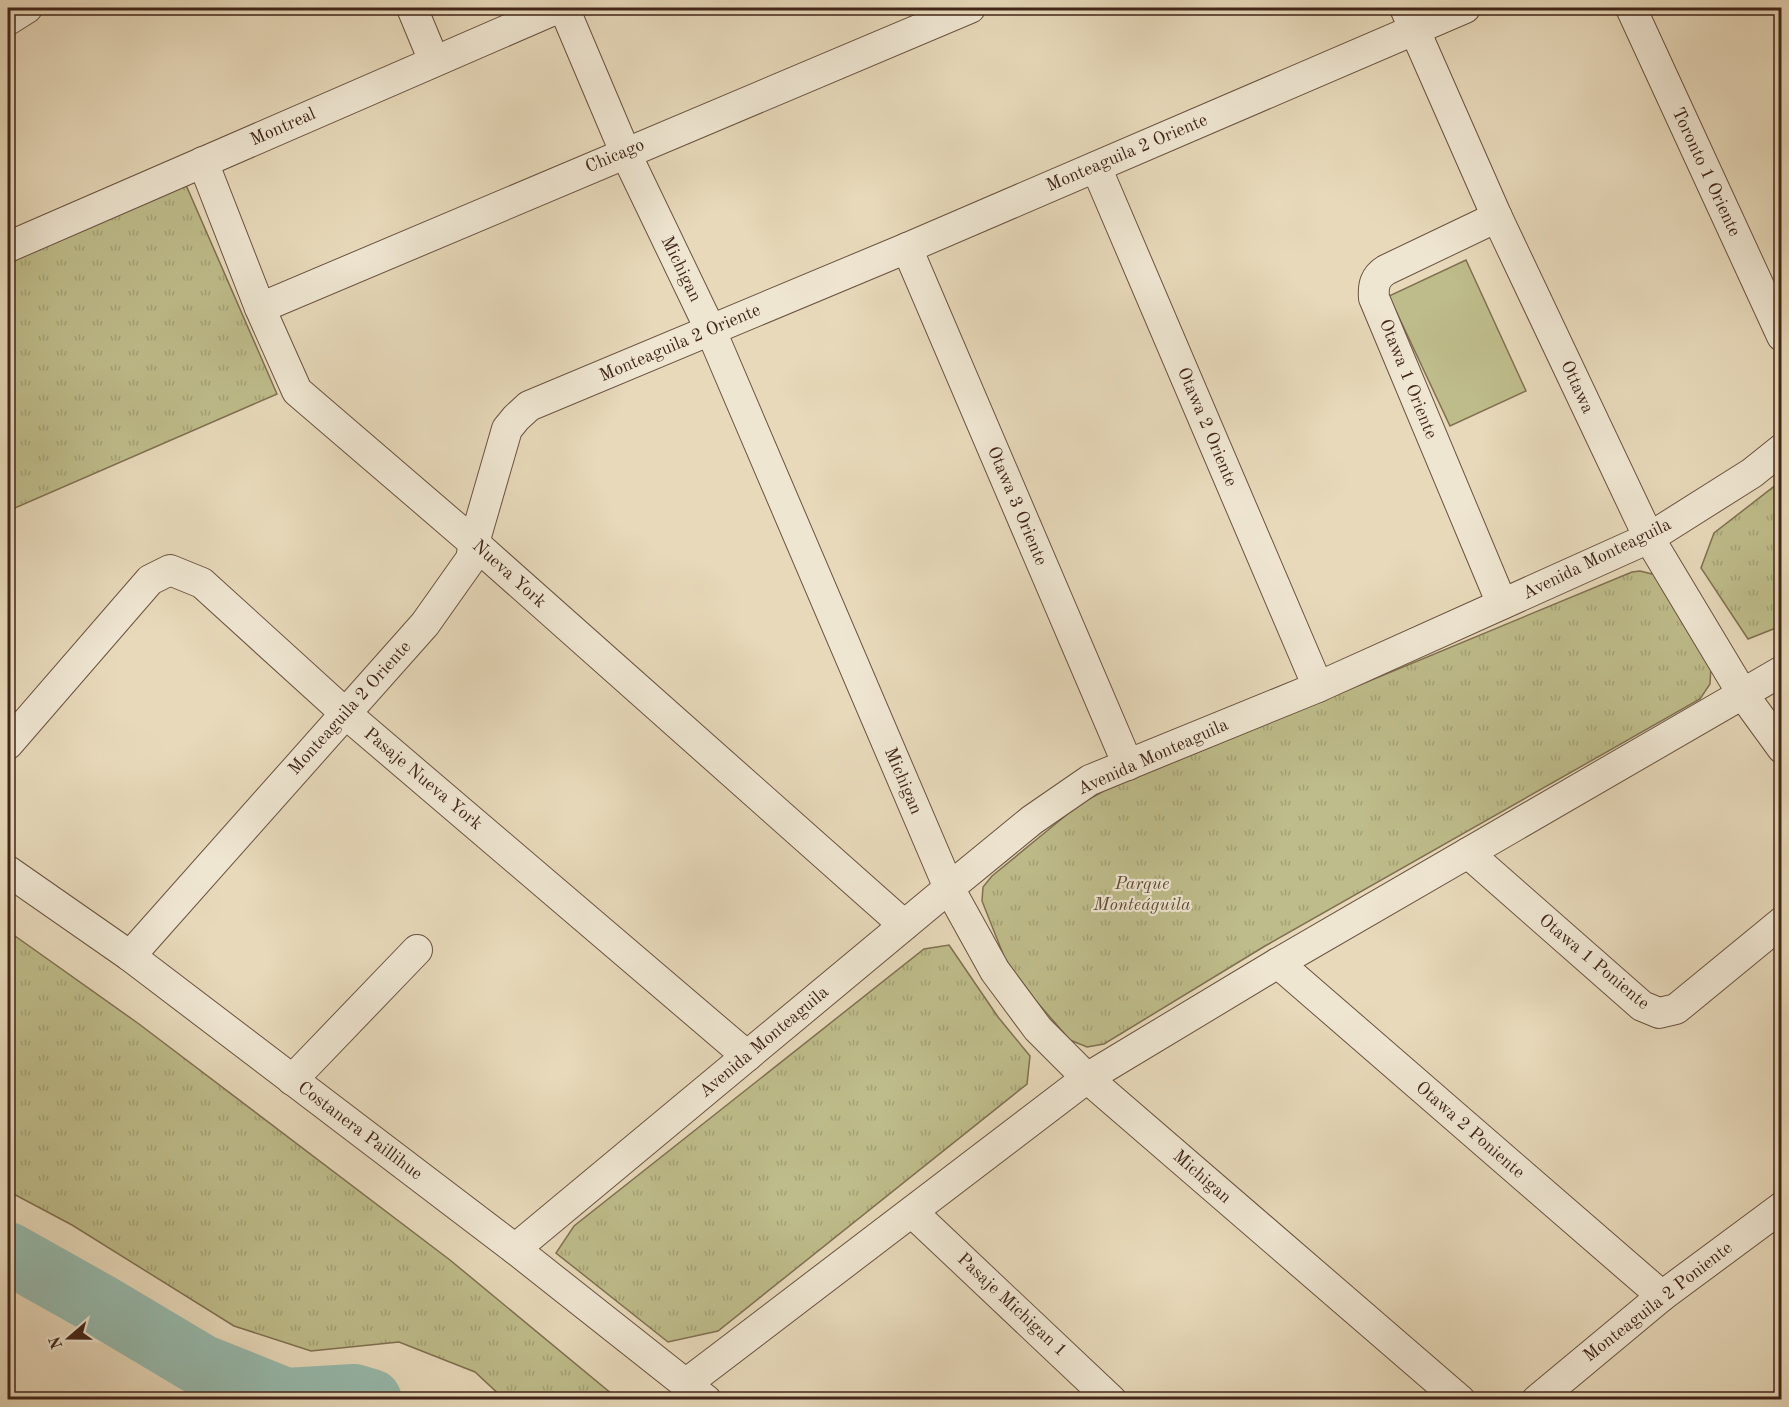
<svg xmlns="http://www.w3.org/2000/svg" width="1789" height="1407" font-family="'Old Standard TT',serif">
<defs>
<pattern id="park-tufts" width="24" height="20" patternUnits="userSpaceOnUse" patternTransform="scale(1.5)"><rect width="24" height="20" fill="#bebc8a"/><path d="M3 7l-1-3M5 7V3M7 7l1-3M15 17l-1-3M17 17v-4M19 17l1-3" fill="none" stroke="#a4a176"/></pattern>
</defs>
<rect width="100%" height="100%" fill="#e7d9ba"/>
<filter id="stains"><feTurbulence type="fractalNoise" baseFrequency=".00333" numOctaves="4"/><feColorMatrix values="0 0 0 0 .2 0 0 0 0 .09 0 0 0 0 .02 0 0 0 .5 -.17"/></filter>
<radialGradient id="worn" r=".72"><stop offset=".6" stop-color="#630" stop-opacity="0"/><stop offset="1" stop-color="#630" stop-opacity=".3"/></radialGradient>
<polygon fill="#bebc8a" stroke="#807051" stroke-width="1.5" points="1466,260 1526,391 1450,426 1389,296"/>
<g fill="url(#park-tufts)" stroke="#807051" stroke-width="1.5">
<polygon points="186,185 277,394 8,511 8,263"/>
<polygon points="1781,481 1781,626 1748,639 1701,568 1714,533"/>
<polygon points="1640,571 1656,575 1711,666 1710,684 1700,699 1265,946 1104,1044 1087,1047 1070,1040 1036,1001 1005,959 982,901 983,887 992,876 1070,812 1087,800 1104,791 1632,572"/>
<polygon points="8,931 139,1024 450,1260 618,1399 504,1399 475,1372 399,1342 311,1351 234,1326 72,1225 8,1191"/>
<polygon points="949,945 998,1017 1030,1056 1027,1084 718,1331 668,1342 556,1253 574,1226 924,949"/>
</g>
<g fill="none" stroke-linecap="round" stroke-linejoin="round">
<polyline stroke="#97baad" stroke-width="62" points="8,1253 97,1303 201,1365 286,1399 354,1395 371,1400"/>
<g stroke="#6a5240" stroke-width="32">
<g id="minor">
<polyline points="412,8 434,61"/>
<polyline points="564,8 625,152 711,331 949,888 995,971 1038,1029 1087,1078 1460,1400"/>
<polyline points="1405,8 1497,217 1649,538 1742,693 1782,748"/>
<polyline points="1631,8 1782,336"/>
<polyline points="8,20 27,8"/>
<polyline points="203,162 260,308 297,391 474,543 904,925"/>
<polyline points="1096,167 1318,687"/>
<path d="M1497,217l-111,53c-11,7 -13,15 -12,28l128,306"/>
<polyline points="8,247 558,8"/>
<polyline points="907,248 1128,765"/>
<polyline points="260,308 970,8"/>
<polyline points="8,744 150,580 170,570 202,583 345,713 747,1056"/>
<polyline points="1468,853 1642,1006 1659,1013 1676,1009 1782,922"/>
<polyline points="8,871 130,956 515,1249 706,1400"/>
<polyline points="130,956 425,624 471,559 474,543 507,429 516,418 529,406 907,248 1465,8"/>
<polyline points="1278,963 1662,1296"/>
<polyline points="292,1080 417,950"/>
<polyline points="912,1212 1111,1400"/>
<polyline points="515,1249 949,888 1032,820 1090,780 1318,687 1649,538 1752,473 1782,449"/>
<polyline points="687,1383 1087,1078 1278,963 1782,671"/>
<polyline points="1537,1400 1662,1296 1782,1207"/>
</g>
</g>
<use href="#minor" stroke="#efe6d2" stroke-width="30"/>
</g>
<g text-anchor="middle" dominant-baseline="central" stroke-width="4.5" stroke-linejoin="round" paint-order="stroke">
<g font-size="18" fill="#412518" stroke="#efe6d2">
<text transform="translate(283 127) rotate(-24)">Montreal</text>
<text transform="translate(1127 153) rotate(-23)">Monteaguila 2 Oriente</text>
<text transform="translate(615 156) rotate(-23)">Chicago</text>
<text transform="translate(1706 172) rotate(65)">Toronto 1 Oriente</text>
<text transform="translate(681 269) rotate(64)">Michigan</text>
<text transform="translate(680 343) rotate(-23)">Monteaguila 2 Oriente</text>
<text transform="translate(1408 379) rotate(68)">Otawa 1 Oriente</text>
<text transform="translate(1577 387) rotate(65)">Ottawa</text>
<text transform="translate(1207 427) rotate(67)">Otawa 2 Oriente</text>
<text transform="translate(1017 506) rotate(67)">Otawa 3 Oriente</text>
<text transform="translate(1597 559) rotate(-26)">Avenida Monteaguila</text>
<text transform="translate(509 574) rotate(42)">Nueva York</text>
<text transform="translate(350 708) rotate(-48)">Monteaguila 2 Oriente</text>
<text transform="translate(1153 757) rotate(-24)">Avenida Monteaguila</text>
<text transform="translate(423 779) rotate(40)">Pasaje Nueva York</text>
<text transform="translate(903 781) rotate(67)">Michigan</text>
<text transform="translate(1594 962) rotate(40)">Otawa 1 Poniente</text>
<text transform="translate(764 1042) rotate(-40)">Avenida Monteaguila</text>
<text transform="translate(1470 1130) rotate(41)">Otawa 2 Poniente</text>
<text transform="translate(360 1131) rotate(37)">Costanera Paillihue</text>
<text transform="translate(1202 1177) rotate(41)">Michigan</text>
<text transform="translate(1658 1302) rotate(-38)">Monteaguila 2 Poniente</text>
<text transform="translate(1012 1305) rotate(43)">Pasaje Michigan 1</text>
</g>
<g font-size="18" font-style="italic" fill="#604b34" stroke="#efe6d2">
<text x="1142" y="884">Parque<tspan x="1142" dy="21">Monteáguila</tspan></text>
</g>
</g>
<rect width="1789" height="1407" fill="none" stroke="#e7d9ba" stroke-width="30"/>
<rect x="9" y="9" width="1771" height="1389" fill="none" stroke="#412518" stroke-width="3"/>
<rect x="15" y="15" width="1759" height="1377" fill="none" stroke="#412518" stroke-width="1.5"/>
<g transform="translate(69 1338) rotate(250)" stroke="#efe6d2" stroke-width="4.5" paint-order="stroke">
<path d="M0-4.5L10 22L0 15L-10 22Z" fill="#412518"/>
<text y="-9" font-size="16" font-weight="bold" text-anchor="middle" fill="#412518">N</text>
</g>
<rect width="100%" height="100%" filter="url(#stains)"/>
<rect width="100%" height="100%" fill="url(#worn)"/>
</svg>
